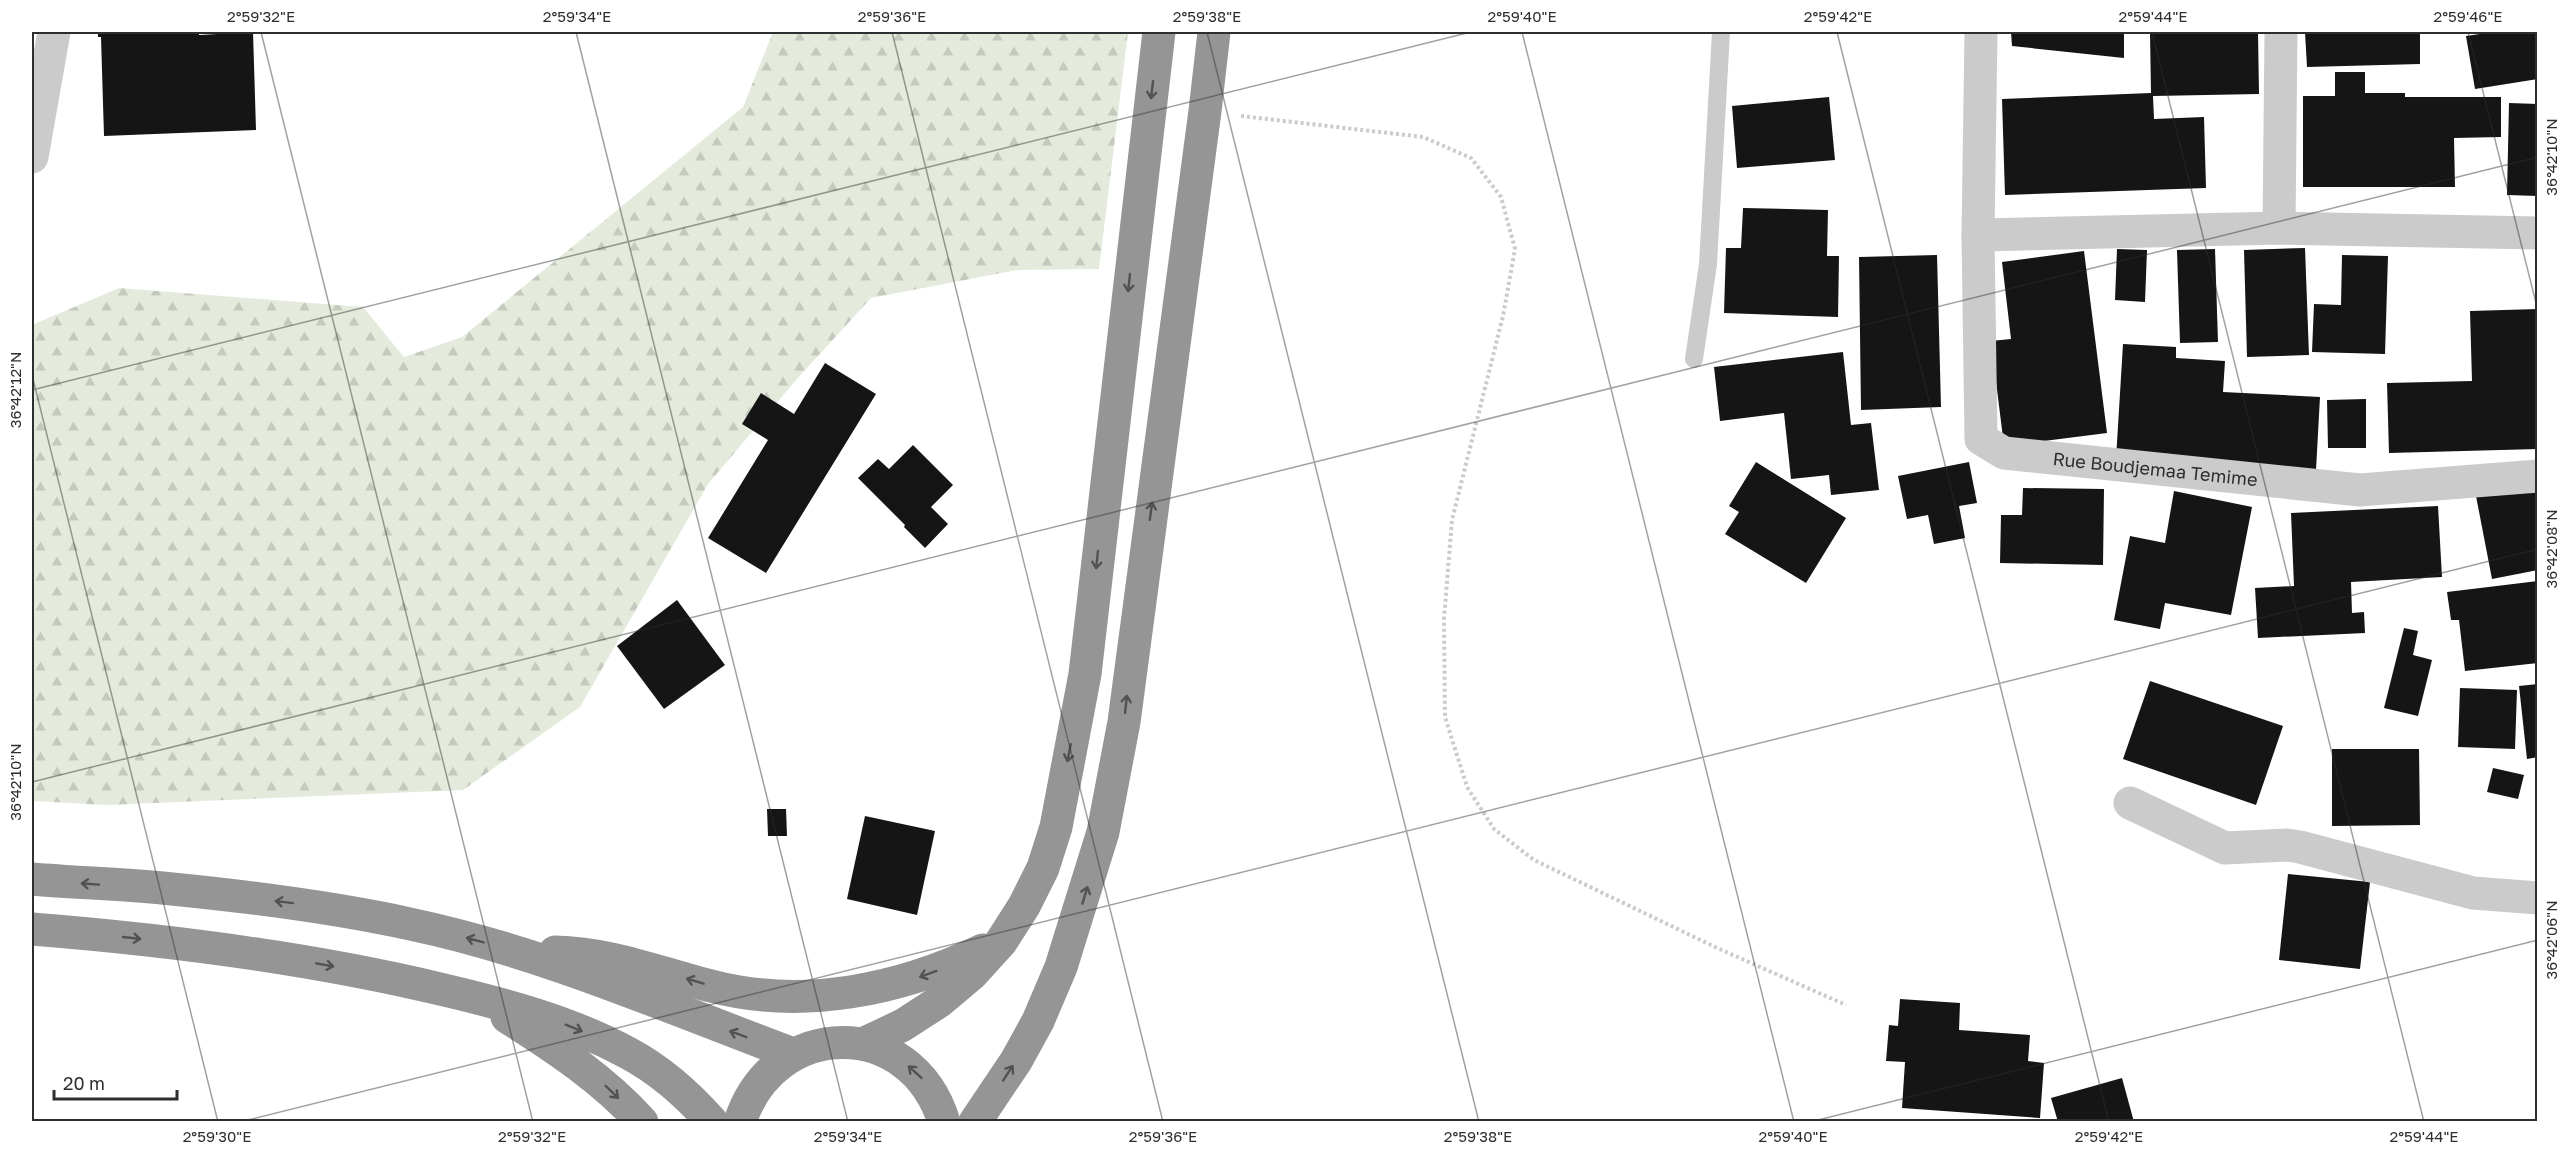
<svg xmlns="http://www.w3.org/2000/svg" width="2569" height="1153" font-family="'Golos Text',sans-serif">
<defs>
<pattern id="forest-firs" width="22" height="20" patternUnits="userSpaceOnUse" patternTransform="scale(1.5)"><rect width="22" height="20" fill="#e4ebdc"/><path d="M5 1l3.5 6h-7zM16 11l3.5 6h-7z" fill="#c4cabd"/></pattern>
</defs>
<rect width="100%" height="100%" fill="#fff"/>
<polygon fill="url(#forest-firs)" points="773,32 1128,32 1099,269 1017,270 871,298 797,379 708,484 580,707 463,790 107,805 32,801 32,325 119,288 363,307 404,357 462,337 743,107"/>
<g fill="#151515">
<polygon points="98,32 199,32 199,35 253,32 256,130 104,136 101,37 98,37"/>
<polygon points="2011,32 2124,32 2124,58 2012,46"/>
<polygon points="2150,32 2258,32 2259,94 2153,96 2154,119 2204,117 2206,188 2005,195 2002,99 2151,93"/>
<polygon points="2305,32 2420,32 2420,64 2307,67"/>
<polygon points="2493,32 2538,32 2538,79 2475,89 2466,36"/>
<polygon points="2335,72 2365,72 2365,93 2405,93 2405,97 2501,97 2501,137 2454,138 2455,187 2303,187 2303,96 2335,96"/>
<polygon points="1829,97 1835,160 1737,168 1732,106"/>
<polygon points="2509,103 2538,104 2538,196 2507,195"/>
<polygon points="1743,208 1828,210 1827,256 1839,256 1838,317 1724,313 1726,248 1741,248"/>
<polygon points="2305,248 2309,355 2247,357 2244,250"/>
<polygon points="2117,249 2147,250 2145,302 2115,300"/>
<polygon points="2215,249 2218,342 2180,343 2177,250"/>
<polygon points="2084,251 2107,433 2004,446 1991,341 2011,339 2002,262"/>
<polygon points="1937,255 1941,407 1861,410 1859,257"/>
<polygon points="2342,255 2388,256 2385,354 2312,352 2314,304 2341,305"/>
<polygon points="2538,309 2538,449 2389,453 2387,383 2472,381 2470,311"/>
<polygon points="2123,344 2176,347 2176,358 2225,361 2223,392 2320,397 2316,470 2116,459"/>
<polygon points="1843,352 1851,425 1871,423 1879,490 1831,495 1829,475 1791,479 1784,413 1720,421 1714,367"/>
<polygon points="825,363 876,394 766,573 708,538 768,440 742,424 761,393 794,414"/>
<polygon points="2366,399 2366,448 2328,448 2327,400"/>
<polygon points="913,445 953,485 931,507 948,524 925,548 904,527 905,525 858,478 878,459 889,469"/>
<polygon points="1756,462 1846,518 1806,583 1725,534 1739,512 1729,506"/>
<polygon points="1969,462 1977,503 1959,506 1965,538 1934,544 1928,515 1907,519 1898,476"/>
<polygon points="2538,484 2538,570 2492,579 2476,496"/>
<polygon points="2023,488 2104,489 2103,565 2000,563 2001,515 2022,515"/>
<polygon points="2174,491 2252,507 2231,615 2165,603 2160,629 2114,620 2130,536 2165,543"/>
<polygon points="2438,506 2442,577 2351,582 2352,613 2364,612 2365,633 2258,638 2255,588 2294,586 2291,513"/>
<polygon points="2538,581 2538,663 2465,671 2459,620 2451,620 2447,592"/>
<polygon points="677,600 725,665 664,709 617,646"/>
<polygon points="2404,628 2418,631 2413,655 2432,660 2418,716 2384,708"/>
<polygon points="2150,681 2283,726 2256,805 2123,759"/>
<polygon points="2538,684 2538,757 2527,759 2519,686"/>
<polygon points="2460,688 2517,690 2515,749 2458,747"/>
<polygon points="2332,749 2419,749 2420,825 2332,826"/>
<polygon points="2493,768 2524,775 2518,799 2487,792"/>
<polygon points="767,809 786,809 787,836 768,836"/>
<polygon points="865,816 935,831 917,915 847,899"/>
<polygon points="2288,874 2370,882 2360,969 2279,960"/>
<polygon points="1900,999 1960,1003 1959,1030 2030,1035 2028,1061 2044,1063 2040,1118 1902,1108 1905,1062 1886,1061 1889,1025 1898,1026"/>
<polygon points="2122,1078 2134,1122 2058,1122 2051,1098"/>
</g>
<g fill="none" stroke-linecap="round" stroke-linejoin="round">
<polyline stroke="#cbcbcb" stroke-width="4" stroke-dasharray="3 3" stroke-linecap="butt" points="1241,116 1423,137 1471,158 1501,197 1515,249 1503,316 1452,520 1444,619 1445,717 1467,787 1494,829 1534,860 1715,947 1846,1005"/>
<polyline stroke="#cbcbcb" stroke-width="18" points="1694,359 1708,264 1721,32"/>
<g stroke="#cbcbcb" stroke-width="33">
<path id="s1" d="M1981,32l-3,203 3,204 23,14 356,37 178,-14"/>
<polyline points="32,157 54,32"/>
<polyline points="2279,228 2281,32"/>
<polyline points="1978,235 2279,228 2538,233"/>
<polyline points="2130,803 2225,848 2287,845 2300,847 2473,893 2538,898"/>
</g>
<g stroke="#959595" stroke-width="33">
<path d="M32,879c46,4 93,5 140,10 80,8 160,18 238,35 133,28 257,83 383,130"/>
<path d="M32,929c137,11 274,28 408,60 64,15 129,32 188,64 32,17 60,42 84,69"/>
<path d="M555,952c56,1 104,21 156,34 92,24 188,4 272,-36"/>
<path d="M507,1017c49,31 96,62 135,105"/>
<polyline points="865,1043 903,1025 940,1001 972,974 1001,942 1024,906 1043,868 1056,827 1085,674 1159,32"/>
<path d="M740,1122c34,-105 171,-107 204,0"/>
<polyline points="975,1122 1016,1061 1038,1021 1061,967 1103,832 1124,722 1205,111 1214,32"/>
</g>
</g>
<defs><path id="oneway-shaft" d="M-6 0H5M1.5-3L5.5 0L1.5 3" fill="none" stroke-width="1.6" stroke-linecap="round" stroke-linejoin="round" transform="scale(1.5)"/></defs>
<g stroke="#525252">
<use href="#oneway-shaft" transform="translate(1152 90) rotate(97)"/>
<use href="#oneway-shaft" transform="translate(1129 283) rotate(96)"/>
<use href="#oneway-shaft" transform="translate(1151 511) rotate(-82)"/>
<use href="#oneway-shaft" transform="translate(1097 560) rotate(96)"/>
<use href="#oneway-shaft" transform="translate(1126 704) rotate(-84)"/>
<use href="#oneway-shaft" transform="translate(1069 753) rotate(101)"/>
<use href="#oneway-shaft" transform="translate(90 884) rotate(-176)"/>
<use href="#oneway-shaft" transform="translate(1085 895) rotate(-73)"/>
<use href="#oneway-shaft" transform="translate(284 902) rotate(-173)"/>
<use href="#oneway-shaft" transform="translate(132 938) rotate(6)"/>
<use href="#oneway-shaft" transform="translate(475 940) rotate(-165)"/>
<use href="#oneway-shaft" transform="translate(325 965) rotate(10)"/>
<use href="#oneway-shaft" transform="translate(928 974) rotate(160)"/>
<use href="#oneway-shaft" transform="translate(695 981) rotate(-163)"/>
<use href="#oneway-shaft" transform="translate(574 1028) rotate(22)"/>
<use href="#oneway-shaft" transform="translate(738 1034) rotate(-159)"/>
<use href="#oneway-shaft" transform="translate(915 1072) rotate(-138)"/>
<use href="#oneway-shaft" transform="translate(1008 1073) rotate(-57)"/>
<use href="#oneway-shaft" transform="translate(612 1092) rotate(44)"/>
</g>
<path fill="none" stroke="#2e2e2e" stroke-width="1.5" stroke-opacity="0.45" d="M261,32l272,1090M576,32l272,1090M892,32l271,1090M1207,32l272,1090M1522,32l272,1090M1837,32l272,1090M2152,32l272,1090M2468,32l70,279M32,375l186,747M32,390l1439,-358M32,782l2506,-625M240,1122l2298,-573M1810,1122l728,-182"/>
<g text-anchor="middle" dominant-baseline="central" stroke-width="6" stroke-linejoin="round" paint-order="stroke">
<g font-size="18" fill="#2e2e2e" stroke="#fff">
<text stroke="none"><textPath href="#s1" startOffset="586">Rue Boudjemaa Temime</textPath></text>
</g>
</g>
<rect width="2569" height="1153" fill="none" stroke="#ffffff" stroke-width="66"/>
<path d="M54 1090v9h123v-9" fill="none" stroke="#2e2e2e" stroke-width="3"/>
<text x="63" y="1090" font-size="18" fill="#2e2e2e" stroke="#ffffff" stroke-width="4.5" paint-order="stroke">20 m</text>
<rect x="33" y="33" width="2503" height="1087" fill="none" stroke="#2e2e2e" stroke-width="2"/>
<g font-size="15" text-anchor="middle" fill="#2e2e2e">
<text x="261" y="22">2°59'32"E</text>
<text x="577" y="22">2°59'34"E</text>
<text x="892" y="22">2°59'36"E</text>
<text x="1207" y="22">2°59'38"E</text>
<text x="1522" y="22">2°59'40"E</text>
<text x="1838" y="22">2°59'42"E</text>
<text x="2153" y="22">2°59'44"E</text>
<text x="2468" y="22">2°59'46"E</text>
<text transform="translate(2552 157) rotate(-90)" y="5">36°42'10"N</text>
<text transform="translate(16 390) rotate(-90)" y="5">36°42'12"N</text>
<text transform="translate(2552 549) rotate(-90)" y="5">36°42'08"N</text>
<text transform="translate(16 782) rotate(-90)" y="5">36°42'10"N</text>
<text transform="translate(2552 940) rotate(-90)" y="5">36°42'06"N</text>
<text x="217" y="1142">2°59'30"E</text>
<text x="532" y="1142">2°59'32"E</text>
<text x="848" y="1142">2°59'34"E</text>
<text x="1163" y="1142">2°59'36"E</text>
<text x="1478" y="1142">2°59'38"E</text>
<text x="1793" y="1142">2°59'40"E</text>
<text x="2109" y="1142">2°59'42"E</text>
<text x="2424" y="1142">2°59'44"E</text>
</g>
</svg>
